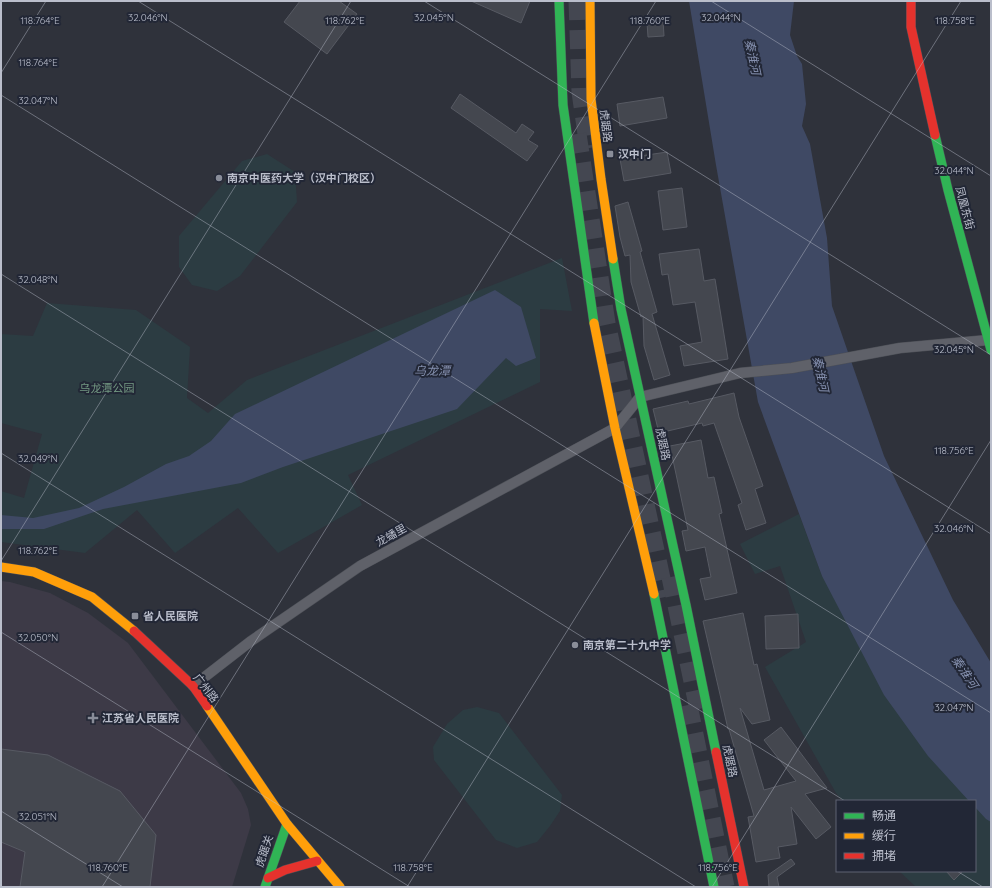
<svg xmlns="http://www.w3.org/2000/svg" width="992" height="888" font-family="Quicksand,'Noto Sans SC',sans-serif">
<rect width="100%" height="100%" fill="#2f323b"/>
<polygon fill="#3d3a47" points="1,581 10,582 50,593 88,613 128,643 241,793 248,809 251,825 232,887 1,887"/>
<g fill="#2c3c42">
<polygon points="267,154 295,172 297,202 240,276 217,291 192,285 179,267 179,236 242,161"/>
<polygon points="562,258 572,311 540,309 540,382 348,475 362,505 278,553 238,508 175,553 137,510 85,553 1,542 1,491 24,498 42,434 1,423 1,334 33,336 47,303 136,310 190,347 187,398 208,413 247,380"/>
<polygon points="799,514 822,576 991,713 991,887 916,887 899,871 975,871 975,801 843,801 836,793 765,667 806,642 780,566 755,574 740,544"/>
<polygon points="477,707 499,713 562,795 560,811 550,826 537,842 517,848 496,840 434,760 433,747 447,724 463,710"/>
</g>
<g fill="#3f4964">
<polygon points="689,1 794,1 790,35 797,56 802,64 806,104 802,126 810,144 827,238 832,306 884,456 953,600 991,663 991,822 986,819 975,807 975,801 969,801 928,756 884,695 822,576 758,402 716,165"/>
<polygon points="495,290 521,307 536,358 516,366 506,358 457,409 283,467 241,483 103,509 44,529 1,529 1,515 33,518 79,508 124,487 166,464 189,456 211,441 235,414"/>
</g>
<g fill="#44474f" stroke="#575a63">
<polygon points="300,1 339,1 357,14 327,54 284,22"/>
<polygon points="471,1 530,1 521,23"/>
<polygon points="663,20 664,36 648,37 647,22"/>
<polygon points="460,94 516,133 522,124 534,132 528,140 538,146 527,161 451,108"/>
<polygon points="663,97 667,118 620,126 617,104"/>
<polygon points="667,152 671,173 624,181 620,159"/>
<polygon points="682,188 687,227 663,230 658,191"/>
<polygon points="628,202 642,251 640,252 657,312 652,314 670,375 654,380 644,346 643,316 641,317 631,282 630,255 625,256 620,237 615,206"/>
<polygon points="699,249 704,281 715,279 728,359 684,366 680,346 702,342 695,302 673,305 668,274 662,275 659,254"/>
<polygon points="734,393 739,417 763,486 755,489 766,523 746,530 738,505 742,503 714,423 703,426 702,423 659,433 653,409 688,401 689,404"/>
<polygon points="701,440 708,478 714,477 722,513 719,514 737,593 705,600 700,579 711,577 705,547 686,551 682,531 688,530 670,446"/>
<polygon points="743,613 754,665 757,664 770,720 752,724 740,708 764,790 796,781 764,740 781,727 827,788 805,794 831,827 816,839 791,807 797,844 778,847 780,858 756,862 748,817 754,816 729,729 728,729 703,621"/>
<polygon points="798,614 799,648 766,649 765,616"/>
<polygon points="1,749 48,755 120,791 156,835 150,887 20,887 25,852 1,842"/>
<polygon points="791,859 795,864 777,877 779,887 769,887 768,875"/>
<polygon points="946,871 963,871 954,880"/>
</g>
<g fill="none" stroke-linecap="round" stroke-linejoin="round">
<g stroke="#444751" stroke-width="19" stroke-dasharray="19 10" stroke-linecap="butt">
<polyline points="578,1 581,92 589,148"/>
<polyline points="577,134 606,323 665,597"/>
<polyline points="671,577 701,719"/>
<polyline points="688,705 725,887"/>
</g>
<g stroke="#4c4f56" stroke-width="11">
<polyline id="street" points="193,686 251,641 360,566 615,428 640,397 740,373 792,368 900,348 988,340"/>
</g>
<g stroke="#4c4f56" stroke-width="10">
<g id="fast">
<polyline points="559,1 563,105 594,323"/>
<polyline points="935,135 948,190 991,350"/>
<polyline points="613,259 621,309 686,605 716,752"/>
<polyline points="654,594 714,887"/>
<polyline points="265,887 287,824"/>
</g>
</g>
<g stroke="#4c4f56" stroke-width="10">
<g id="slow">
<polyline points="590,1 591,99 601,179 613,259"/>
<polyline points="594,323 615,428 654,594"/>
<polyline points="1,567 34,572 92,597 134,631"/>
<polyline points="207,706 287,824 340,887"/>
</g>
</g>
<g stroke="#4c4f56" stroke-width="10">
<g id="jam">
<polyline points="911,1 911,27 935,135"/>
<polyline points="134,631 193,686 207,706"/>
<polyline points="716,752 744,887"/>
<polyline points="268,878 285,870 317,861"/>
</g>
</g>
<use href="#street" stroke="#5f6169" stroke-width="10"/>
<use href="#fast" stroke="#30b455" stroke-width="9"/>
<use href="#slow" stroke="#ff9f0a" stroke-width="9"/>
<use href="#jam" stroke="#e5322d" stroke-width="9"/>
</g>
<path fill="none" stroke="#babecb" stroke-width="1" stroke-opacity="0.45" d="M138,1l853,533M424,1l567,354M711,1l280,175M1,73l45,-72M1,95l990,618M1,274l844,527M1,453l695,434M1,561l350,-560M1,632l409,255M1,811l122,76M957,871l26,16M102,887l554,-886M407,887l554,-886M712,887l279,-447"/>
<g fill="#898d99" stroke="#222736" stroke-width="1.5">
<rect x="606" y="150" width="8" height="8" rx="2"/>
<circle cx="219" cy="178" r="4"/>
<rect x="131" y="612" width="8" height="8" rx="2"/>
<circle cx="575" cy="645" r="4"/>
<path d="M91 712h4v4h4v4h-4v4h-4v-4h-4v-4h4z"/>
</g>
<g text-anchor="middle" dominant-baseline="central" stroke-width="4" stroke-linejoin="round" paint-order="stroke">
<g font-size="11" fill="#babecb" stroke="#222736">
<text transform="translate(606 126) rotate(83)">虎踞路</text>
<text transform="translate(965 208) rotate(75)">凤凰东街</text>
<text transform="translate(663 444) rotate(78)">虎踞路</text>
<text transform="translate(391 535) rotate(-29)">龙蟠里</text>
<text transform="translate(206 688) rotate(52)">广州路</text>
<text transform="translate(730 761) rotate(78)">虎踞路</text>
<text transform="translate(264 851) rotate(-71)">虎踞关</text>
</g>
<g font-size="11" font-weight="bold" fill="#babecb" stroke="#222736" text-anchor="start">
<text x="618" y="154">汉中门</text>
<text x="227" y="178">南京中医药大学（汉中门校区）</text>
<text x="143" y="616">省人民医院</text>
<text x="583" y="645">南京第二十九中学</text>
<text x="102" y="718">江苏省人民医院</text>
</g>
<g font-size="11" fill="#749a83" stroke="#222736">
<text x="107" y="388">乌龙潭公园</text>
</g>
<g font-size="12" font-style="italic" fill="#8590af" stroke="#222736">
<text transform="translate(753 57) rotate(78)">秦淮河</text>
<text x="432" y="370">乌龙潭</text>
<text transform="translate(821 374) rotate(78)">秦淮河</text>
<text transform="translate(965 672) rotate(56)">秦淮河</text>
</g>
</g>
<g font-size="10" text-anchor="middle" fill="#babecb" stroke="#222736" stroke-width="4" stroke-linejoin="round" paint-order="stroke">
<text x="148" y="21">32.046°N</text>
<text x="434" y="21">32.045°N</text>
<text x="721" y="21">32.044°N</text>
<text x="40" y="24">118.764°E</text>
<text x="345" y="24">118.762°E</text>
<text x="650" y="24">118.760°E</text>
<text x="955" y="24">118.758°E</text>
<text x="38" y="66">118.764°E</text>
<text x="38" y="104">32.047°N</text>
<text x="954" y="174">32.044°N</text>
<text x="38" y="283">32.048°N</text>
<text x="954" y="353">32.045°N</text>
<text x="954" y="454">118.756°E</text>
<text x="38" y="462">32.049°N</text>
<text x="954" y="532">32.046°N</text>
<text x="38" y="554">118.762°E</text>
<text x="38" y="641">32.050°N</text>
<text x="954" y="711">32.047°N</text>
<text x="38" y="820">32.051°N</text>
<text x="108" y="871">118.760°E</text>
<text x="413" y="871">118.758°E</text>
<text x="718" y="871">118.756°E</text>
</g>
<rect width="992" height="888" fill="none" stroke="#babecb" stroke-width="4"/>
<rect x="836" y="800" width="140" height="72" fill="#222736" stroke="#5f6372"/>
<rect x="844" y="813" width="20" height="6" fill="#30b455" stroke="#5f6372"/>
<text x="872" y="820" font-size="12" fill="#babecb">畅通</text>
<rect x="844" y="833" width="20" height="6" fill="#ff9f0a" stroke="#5f6372"/>
<text x="872" y="840" font-size="12" fill="#babecb">缓行</text>
<rect x="844" y="853" width="20" height="6" fill="#e5322d" stroke="#5f6372"/>
<text x="872" y="860" font-size="12" fill="#babecb">拥堵</text>
</svg>
